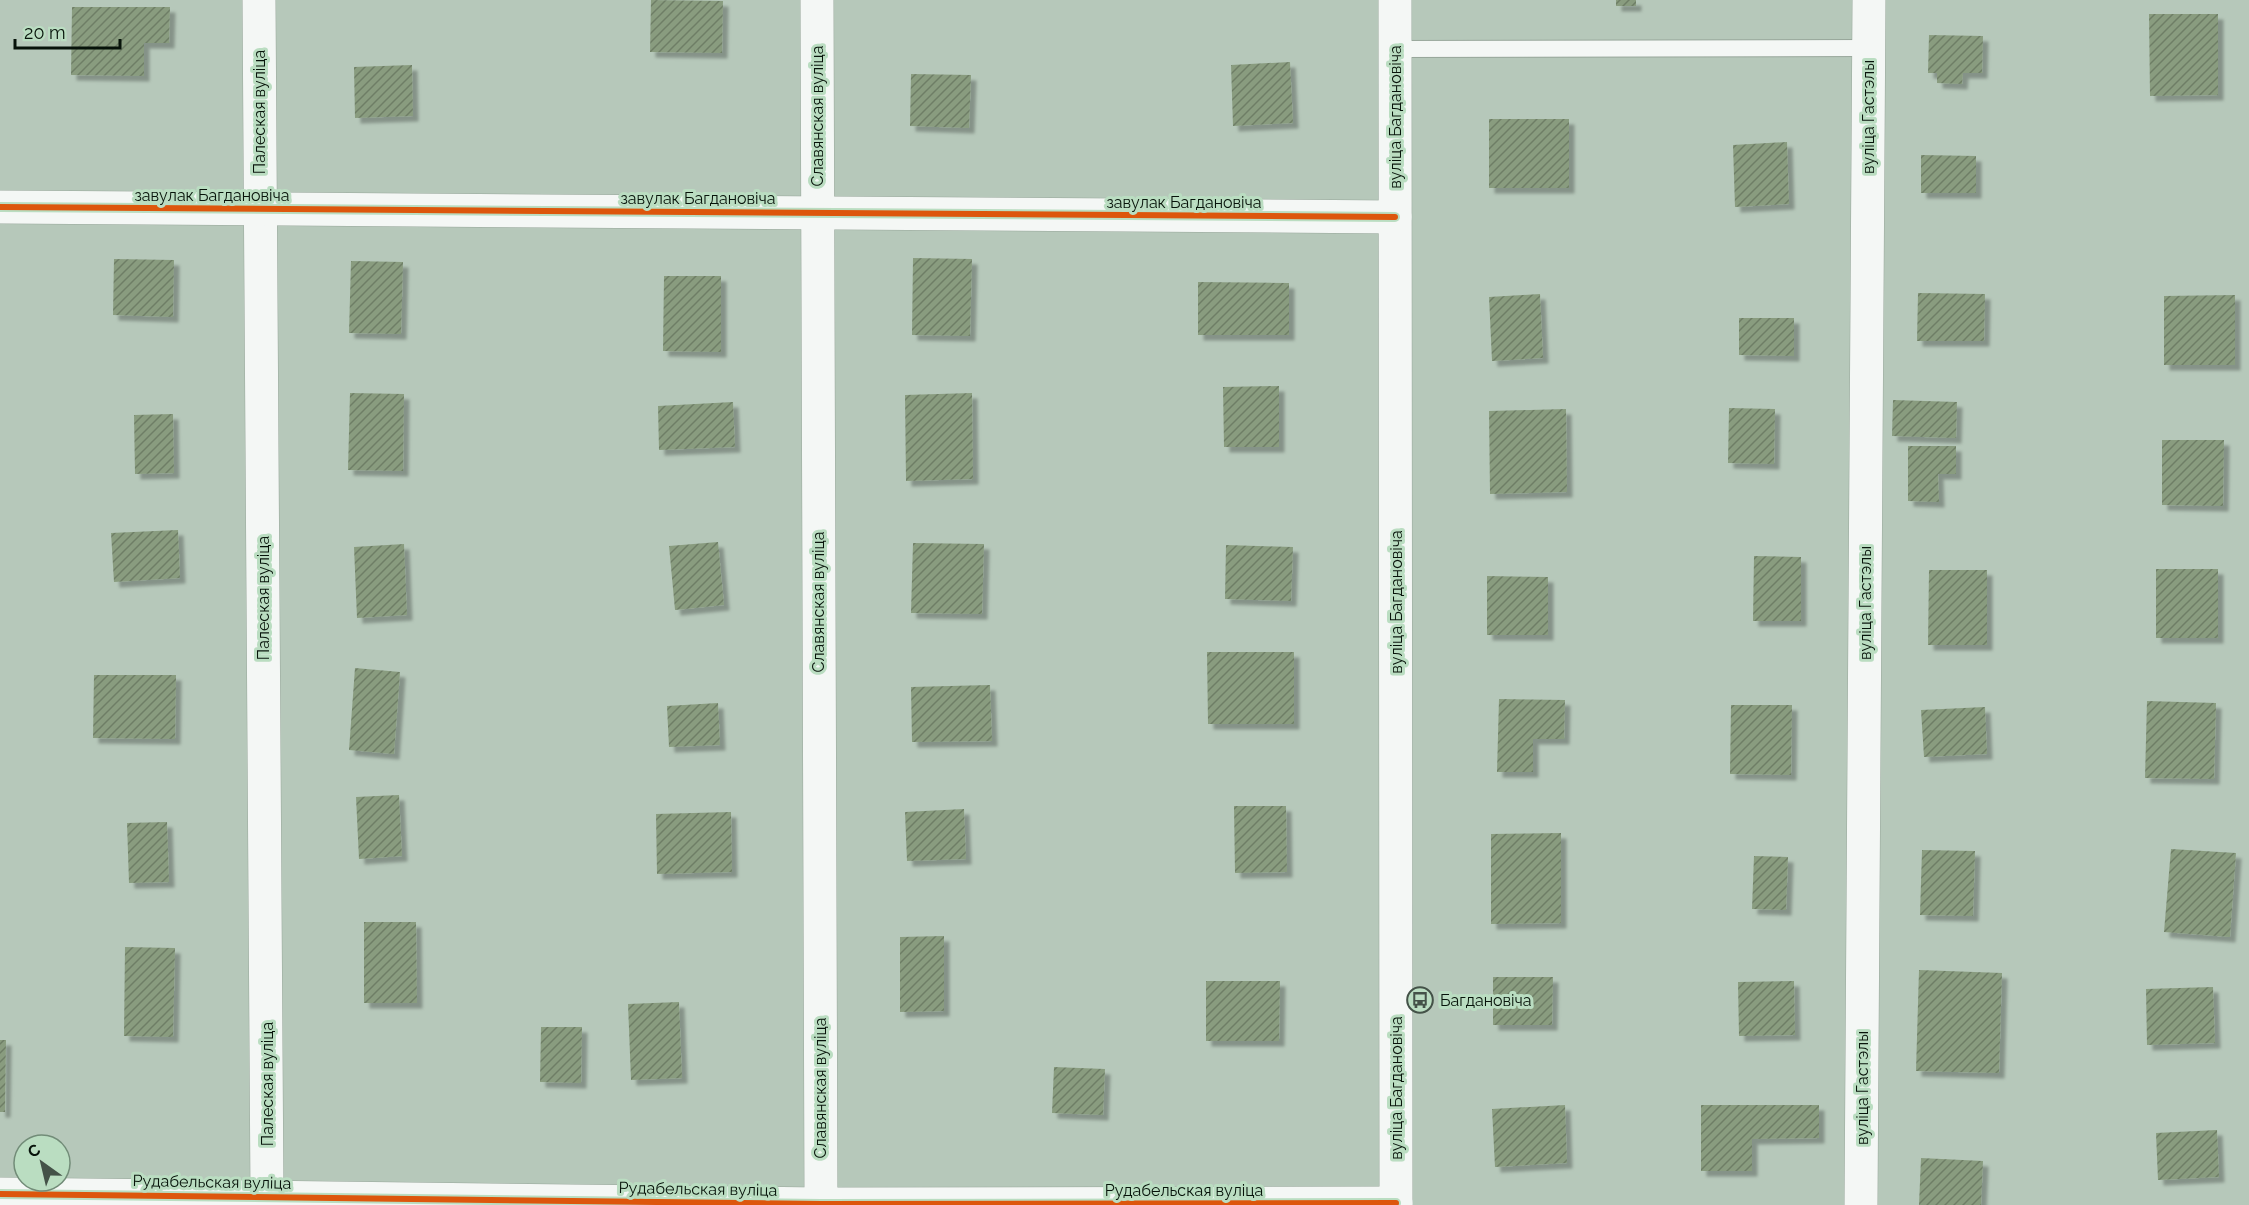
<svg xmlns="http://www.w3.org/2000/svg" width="2249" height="1205" font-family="Raleway,sans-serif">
<defs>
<pattern id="building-hatch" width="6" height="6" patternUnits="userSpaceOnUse" patternTransform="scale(1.5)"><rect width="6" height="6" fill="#899c7f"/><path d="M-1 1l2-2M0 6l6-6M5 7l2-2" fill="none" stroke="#6e7e66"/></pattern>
<filter id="shadow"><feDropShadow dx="5.5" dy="5.5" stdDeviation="1.5" flood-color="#0004"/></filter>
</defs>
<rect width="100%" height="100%" fill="#b6c8ba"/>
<g fill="url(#building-hatch)" filter="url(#shadow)">
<polygon points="651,0 723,1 722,53 650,52"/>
<rect x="1616" y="0" width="20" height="6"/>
<polygon points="72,7 170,7 169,43 144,43 144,76 71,75"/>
<polygon points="2149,14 2218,14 2218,95 2150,96"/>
<polygon points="1929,35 1983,36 1982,73 1963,73 1962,84 1937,83 1937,73 1928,73"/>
<polygon points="1290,62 1293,123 1233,126 1231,65"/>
<polygon points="412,65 413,116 355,118 354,67"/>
<polygon points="911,74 971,75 969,128 910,126"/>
<rect x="1489" y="119" width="80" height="69"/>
<polygon points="1787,142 1789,204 1735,207 1733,145"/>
<polygon points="1921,155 1976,156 1976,193 1921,193"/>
<polygon points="913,258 972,259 970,336 912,335"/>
<polygon points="114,259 174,260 173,317 113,315"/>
<polygon points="351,261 403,262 401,334 349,333"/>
<polygon points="664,276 721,276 721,352 663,351"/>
<polygon points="1198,282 1289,283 1289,335 1198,335"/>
<polygon points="1918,293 1985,294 1984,341 1917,341"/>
<polygon points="1540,294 1543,358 1492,361 1489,297"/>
<polygon points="2235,295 2235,365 2164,365 2164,296"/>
<polygon points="1739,318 1794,318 1794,356 1739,355"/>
<polygon points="1279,386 1279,447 1224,447 1223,387"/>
<polygon points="350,393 404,394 403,471 348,470"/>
<polygon points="972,393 973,479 906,481 905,395"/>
<polygon points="1893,400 1957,402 1956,438 1892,436"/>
<polygon points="733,402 735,447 659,450 658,406"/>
<polygon points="1729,408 1775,409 1774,464 1728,463"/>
<polygon points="1566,409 1567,492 1490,494 1489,411"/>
<polygon points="173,414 174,473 135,474 134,415"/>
<polygon points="2162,440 2224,440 2223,506 2162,505"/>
<polygon points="1908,446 1956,446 1956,474 1938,474 1939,502 1908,501"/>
<polygon points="178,530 180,578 114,582 111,533"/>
<polygon points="718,542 724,605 675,610 669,546"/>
<polygon points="913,543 984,544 982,614 911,613"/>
<polygon points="404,544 407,615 357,618 354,547"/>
<polygon points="1226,545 1293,547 1291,601 1225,599"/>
<polygon points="1754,556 1801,557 1801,621 1753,621"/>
<rect x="2156" y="569" width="62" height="69"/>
<polygon points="1929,570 1987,570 1987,645 1928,645"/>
<polygon points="1487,576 1548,577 1548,635 1487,635"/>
<polygon points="1207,652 1294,652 1294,724 1208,724"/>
<polygon points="355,668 400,672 394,754 349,750"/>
<polygon points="94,675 176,675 175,739 93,738"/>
<polygon points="990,685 992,741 912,742 911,687"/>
<polygon points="1499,699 1565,700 1564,739 1533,739 1533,772 1497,772"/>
<polygon points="2147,701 2216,703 2214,779 2145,778"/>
<polygon points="718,703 720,745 669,747 667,706"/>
<polygon points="1731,705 1792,705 1791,775 1730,774"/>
<polygon points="1985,707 1987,754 1924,757 1921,710"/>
<polygon points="399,795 402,856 359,859 356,797"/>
<polygon points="1234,806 1286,806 1287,872 1235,873"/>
<polygon points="964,809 966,859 907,861 905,812"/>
<polygon points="731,812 732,872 657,874 656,814"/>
<polygon points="167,822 169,882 129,883 127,823"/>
<polygon points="1561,833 1561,923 1491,924 1491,834"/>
<polygon points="2171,849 2236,853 2230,937 2164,932"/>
<polygon points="1922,850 1975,851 1973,916 1920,915"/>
<polygon points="1754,856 1788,857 1786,910 1752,909"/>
<polygon points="364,922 416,922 417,1003 364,1003"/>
<polygon points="944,936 944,1011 900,1012 900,937"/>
<polygon points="125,947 175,948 173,1037 124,1036"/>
<polygon points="1919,970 2002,973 1999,1073 1916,1071"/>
<polygon points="1493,977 1553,977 1552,1025 1493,1025"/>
<polygon points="1206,981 1280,981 1279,1041 1206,1041"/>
<polygon points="1794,981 1795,1035 1739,1036 1738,982"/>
<polygon points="2213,987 2215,1043 2147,1045 2146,989"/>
<polygon points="679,1002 682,1078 631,1080 628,1004"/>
<polygon points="541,1027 582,1027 581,1083 540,1082"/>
<polygon points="0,1040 6,1040 5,1112 0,1112"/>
<polygon points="1054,1067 1105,1069 1103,1115 1052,1113"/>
<polygon points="1565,1105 1567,1163 1495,1167 1492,1109"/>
<polygon points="1701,1105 1819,1105 1819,1138 1752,1139 1752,1171 1701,1171"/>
<polygon points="2217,1130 2219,1177 2158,1180 2156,1133"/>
<polygon points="1921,1158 1983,1161 1981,1205 1919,1205"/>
</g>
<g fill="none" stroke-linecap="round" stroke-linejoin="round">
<g stroke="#97a69a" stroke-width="18">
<polyline id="service" points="1395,49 1869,48"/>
</g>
<g stroke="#97a69a" stroke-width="34">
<g id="minor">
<polyline points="259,0 267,1196"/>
<polyline points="817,0 821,1204"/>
<polyline points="1395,0 1396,1205"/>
<polyline points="0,207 1395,217"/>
<polyline points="0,1194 821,1204 1396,1203"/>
<polyline points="1861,1205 1869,0"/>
</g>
</g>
<use href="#service" stroke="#f4f7f5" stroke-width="16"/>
<use href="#minor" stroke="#f4f7f5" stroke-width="33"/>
<g stroke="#baddc1" stroke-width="10">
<g id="cycleway">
<polyline points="0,207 1395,217"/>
<polyline points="0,1194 821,1204 1396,1203"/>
</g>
</g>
<use href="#cycleway" stroke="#dd560c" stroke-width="6"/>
</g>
<defs>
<g id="bus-ring" transform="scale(1.35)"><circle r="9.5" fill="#baddc1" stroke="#445248" stroke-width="1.5"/><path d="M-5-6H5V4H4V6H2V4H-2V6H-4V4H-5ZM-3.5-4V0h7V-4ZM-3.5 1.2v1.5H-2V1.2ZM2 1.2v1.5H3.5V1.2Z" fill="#445248"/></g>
</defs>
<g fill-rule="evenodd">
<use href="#bus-ring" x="1420" y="1000"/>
</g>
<g text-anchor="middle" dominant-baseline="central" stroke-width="6" stroke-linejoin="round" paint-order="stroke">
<g font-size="16" fill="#07130a" stroke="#baddc1">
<text transform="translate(259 112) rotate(-90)">Палеская вуліца</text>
<text transform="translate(817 116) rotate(-90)">Славянская вуліца</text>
<text transform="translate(1395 117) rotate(-90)">вуліца Багдановіча</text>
<text transform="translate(1868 117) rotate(-90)">вуліца Гастэлы</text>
<text x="212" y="195">завулак Багдановіча</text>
<text x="698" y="198">завулак Багдановіча</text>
<text x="1184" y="202">завулак Багдановіча</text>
<text transform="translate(263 598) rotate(-90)">Палеская вуліца</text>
<text transform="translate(818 602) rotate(-90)">Славянская вуліца</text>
<text transform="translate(1396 602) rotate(-90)">вуліца Багдановіча</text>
<text transform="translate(1865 603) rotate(-90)">вуліца Гастэлы</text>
<text transform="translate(267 1084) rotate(-90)">Палеская вуліца</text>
<text transform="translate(820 1088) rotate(-90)">Славянская вуліца</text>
<text transform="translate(1396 1088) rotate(-90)">вуліца Багдановіча</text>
<text transform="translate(1862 1088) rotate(-90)">вуліца Гастэлы</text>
<text transform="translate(212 1182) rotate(1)">Рудабельская вуліца</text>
<text transform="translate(698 1189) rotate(1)">Рудабельская вуліца</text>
<text x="1184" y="1190">Рудабельская вуліца</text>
</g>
<g font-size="16" fill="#07130a" stroke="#baddc1" text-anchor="start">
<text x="1440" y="1000">Багдановіча</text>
</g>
</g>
<g transform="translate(42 1163) rotate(326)"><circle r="28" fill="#baddc1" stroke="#728c78" stroke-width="1.5"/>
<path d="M0-4.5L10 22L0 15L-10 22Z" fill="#445248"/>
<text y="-9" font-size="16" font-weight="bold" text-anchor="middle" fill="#07130a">С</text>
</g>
<path d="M15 39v9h105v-9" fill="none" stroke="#07130a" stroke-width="3"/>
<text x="24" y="39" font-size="18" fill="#07130a" stroke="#baddc1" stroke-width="4.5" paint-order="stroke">20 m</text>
</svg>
